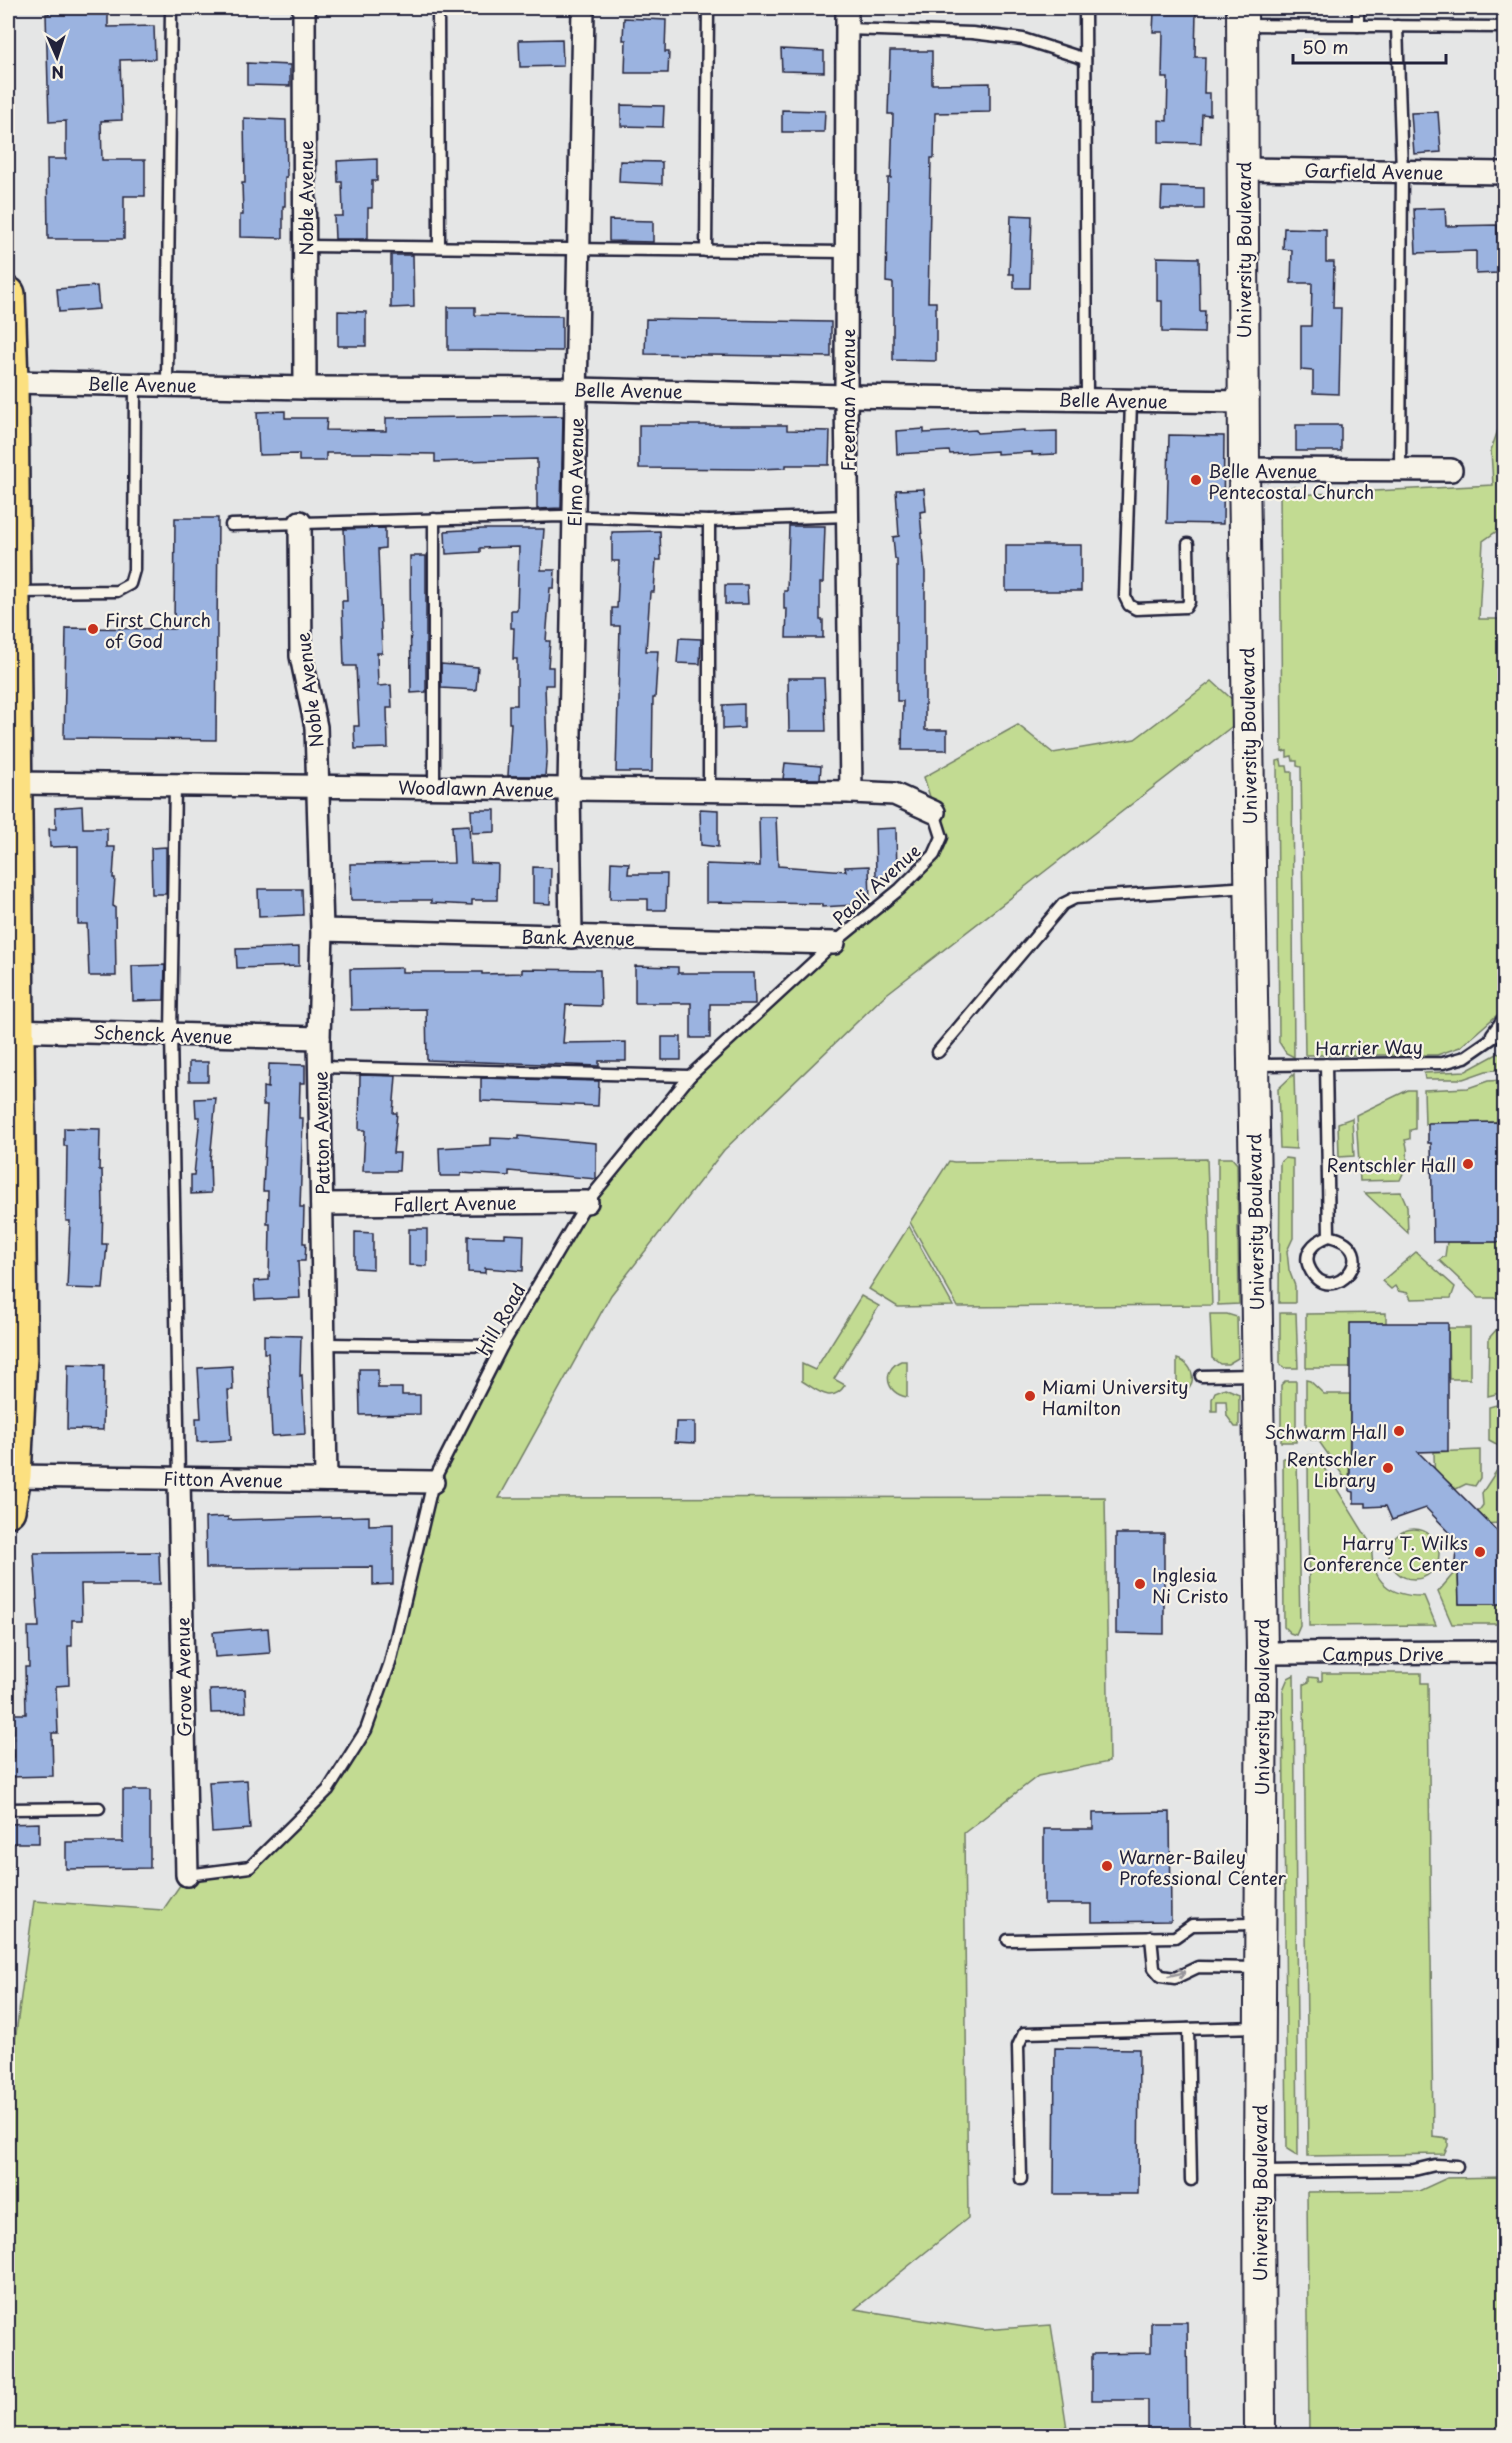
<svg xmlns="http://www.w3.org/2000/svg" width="1512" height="2443" font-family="'Playpen Sans',sans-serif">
<rect width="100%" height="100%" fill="#e5e6e6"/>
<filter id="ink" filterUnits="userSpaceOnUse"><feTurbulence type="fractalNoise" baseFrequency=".0167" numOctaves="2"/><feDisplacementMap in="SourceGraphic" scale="12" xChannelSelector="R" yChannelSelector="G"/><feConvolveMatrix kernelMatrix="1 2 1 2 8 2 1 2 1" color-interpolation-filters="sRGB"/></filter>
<g filter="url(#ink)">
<g fill="#c2db92" stroke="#727e66" stroke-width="1.5">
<polygon points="1504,413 1504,526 1483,541 1479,619 1504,619 1504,1009 1460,1047 1437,1055 1305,1055 1301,767 1297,766 1297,761 1293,761 1292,756 1287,757 1287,751 1282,752 1280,490 1294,487 1295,495 1493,485 1491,450"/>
<polygon points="1212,681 1248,714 884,996 724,1150 611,1295 499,1498 1105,1497 1109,1762 1038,1776 964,1833 968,2218 855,2309 983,2330 1051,2325 1068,2435 8,2436 8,2092 34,1901 163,1910 187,1875 251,1867 328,1790 366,1730 433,1482 587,1202 690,1076 934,855 942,837 924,777 1018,725 1053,753 1135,739"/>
<polygon points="1281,760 1282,766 1287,766 1288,772 1292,772 1294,1057 1286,1053 1279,1042 1277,761"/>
<polygon points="1504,1053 1504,1069 1486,1071 1463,1079 1425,1079 1424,1073 1466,1071 1497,1054"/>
<polygon points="1294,1074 1296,1149 1280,1148 1278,1089"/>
<polygon points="1503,1080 1503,1122 1425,1124 1424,1090 1468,1088 1488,1081"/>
<path d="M1408,1090h7v39l-5,1v9l-5,1c5,13 1,28 -5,40l-40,1 -4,-66z"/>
<polygon points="1352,1118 1354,1156 1339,1157 1338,1123"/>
<polygon points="1218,1158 1232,1158 1237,1164 1239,1304 1218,1305"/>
<polygon points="1285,1158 1293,1159 1293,1238 1287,1251 1289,1270 1295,1286 1295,1303 1279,1303 1280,1162"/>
<polygon points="1207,1159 1212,1305 958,1307 910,1222 949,1161 954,1162"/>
<polygon points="1401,1192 1407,1206 1408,1233 1365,1193"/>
<polygon points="909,1226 953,1306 898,1307 869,1289"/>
<polygon points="1447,1242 1504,1242 1504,1298 1479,1298 1439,1260 1445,1256"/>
<polygon points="1416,1252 1455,1287 1451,1298 1411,1299 1408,1293 1398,1291 1395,1286 1391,1289 1382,1281"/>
<path d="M861,1296l18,10 -45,73 11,6c-13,20 -28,5 -43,-4v-17l13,6z"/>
<polygon points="1280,1313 1296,1313 1298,1368 1284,1368 1280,1364"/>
<polygon points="1386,1313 1386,1323 1351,1323 1351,1368 1306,1368 1306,1314"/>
<polygon points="1210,1314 1227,1314 1237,1317 1238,1358 1228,1364 1220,1364 1212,1358"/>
<polygon points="1504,1321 1504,1392 1488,1396 1489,1338"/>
<polygon points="1448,1328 1470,1328 1470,1379 1449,1379"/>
<path d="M1177,1359c19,5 22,31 0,35z"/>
<path d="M901,1361h6v36c-21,-3 -26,-27 -6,-36z"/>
<polygon points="1306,1380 1310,1381 1324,1394 1350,1394 1349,1484 1318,1440 1311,1440 1311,1429 1306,1429"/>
<polygon points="1285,1381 1296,1381 1296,1442 1281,1442 1281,1385"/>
<polygon points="1225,1388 1239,1394 1239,1427 1235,1427 1227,1416 1226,1401 1217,1401 1217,1411 1212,1411 1212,1399 1215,1392"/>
<polygon points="1504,1403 1504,1440 1500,1446 1489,1440 1489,1407"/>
<polygon points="1480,1450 1480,1478 1475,1486 1466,1484 1456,1489 1448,1482 1435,1494 1434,1452"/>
<path d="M1308,1455h8l56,91c-2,35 18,51 52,50l12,29 -127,1z"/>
<polygon points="1283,1458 1297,1458 1300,1626 1296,1635 1290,1633 1284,1627"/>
<polygon points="1503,1461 1503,1523 1476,1524 1483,1517 1478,1512 1483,1505 1482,1493"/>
<circle cx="1414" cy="1554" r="25"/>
<polygon points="1454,1573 1458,1573 1459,1604 1504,1604 1504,1624 1452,1624 1438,1592"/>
<polygon points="1322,1673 1421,1673 1421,1683 1428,1683 1433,2137 1448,2139 1448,2146 1444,2154 1308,2156 1304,1684 1309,1682 1309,1677 1318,1678 1319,1681 1322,1681"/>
<polygon points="1294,1675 1298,2156 1287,2149 1283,1690 1288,1678"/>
<polygon points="1504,2177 1504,2435 1309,2435 1307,2192 1419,2191 1447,2178"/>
</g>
<g fill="#9bb3e0" stroke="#22223b" stroke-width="1.5">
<polygon points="49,8 108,8 108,27 154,26 155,59 120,60 122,120 101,121 102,160 145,160 145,196 124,196 124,239 48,239 47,159 66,159 66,121 49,122 46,14 49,14"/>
<polygon points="1154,11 1196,12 1195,57 1205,57 1204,93 1210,93 1210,115 1202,114 1201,143 1159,142 1159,120 1167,121 1168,78 1162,78 1163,32 1153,32"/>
<polygon points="624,18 666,20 665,52 669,52 668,73 625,73 626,40 623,40"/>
<polygon points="562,39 563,66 520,67 519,40"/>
<polygon points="781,49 824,51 824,72 782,71"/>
<polygon points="890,51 932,51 932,84 990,83 990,112 935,113 934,158 931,158 928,302 936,302 936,361 893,360 893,283 886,282 888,178 891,178 893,114 888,114"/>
<polygon points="247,63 290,65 290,86 247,85"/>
<polygon points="621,105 664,106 663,127 621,126"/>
<polygon points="782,110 825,111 824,132 782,132"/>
<polygon points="1438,112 1441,152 1414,154 1411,113"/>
<polygon points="244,118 286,120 287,177 285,177 285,206 283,206 283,238 240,237 240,215 243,215 242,183 245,183"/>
<polygon points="377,159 377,181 372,181 372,208 368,208 368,239 335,239 334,216 343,216 342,182 338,182 337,161"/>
<polygon points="620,161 662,162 662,184 619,182"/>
<polygon points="1162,187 1204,188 1204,209 1161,209"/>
<polygon points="1445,208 1446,226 1497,225 1498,273 1476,274 1476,251 1416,253 1414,209"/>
<polygon points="1011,215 1032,216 1030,288 1014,288 1014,274 1009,274"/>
<polygon points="609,220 653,221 653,242 609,241"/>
<polygon points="1284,228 1326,229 1326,262 1334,262 1333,308 1341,308 1339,394 1313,393 1313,371 1301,370 1301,326 1311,326 1312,283 1291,283 1292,250 1283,249"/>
<polygon points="391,255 413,255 414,307 391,308"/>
<polygon points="1157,257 1199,258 1200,311 1205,311 1204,333 1162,332 1162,301 1157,301"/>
<polygon points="97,286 99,309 59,312 57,289"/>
<polygon points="448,307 475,307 475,315 562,316 562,351 448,350"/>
<polygon points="338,311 366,312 366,346 338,346"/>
<polygon points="646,319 831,322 831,357 645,354"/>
<polygon points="285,411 285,418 327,418 326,430 386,431 386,418 563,416 561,508 537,509 537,459 435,462 435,454 369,453 326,453 326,461 299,461 299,454 259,455 257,412"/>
<polygon points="639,425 787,425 787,430 830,431 829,465 786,465 786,468 753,469 639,468"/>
<rect x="1296" y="425" width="45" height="26"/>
<polygon points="924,429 924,433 976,430 977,433 1024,430 1024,432 1057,431 1057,454 1032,455 1032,452 997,454 997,451 950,454 949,451 897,454 896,431"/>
<polygon points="1169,435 1224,436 1223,524 1167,523"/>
<polygon points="924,489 926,511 920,512 925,573 925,730 947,730 947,750 902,750 903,701 897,701 897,559 895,559 893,537 899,536 896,490"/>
<polygon points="175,518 218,518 216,740 64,738 66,628 174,629"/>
<polygon points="789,526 825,526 823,583 820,583 820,620 823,620 823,638 786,638 787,609 784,609 784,591 787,591"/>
<polygon points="385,528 385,548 378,549 382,653 377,653 378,686 391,685 392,708 387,708 388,748 355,749 354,726 359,726 356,666 344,666 342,601 347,601 344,529"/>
<polygon points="483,529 544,529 541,570 555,570 554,588 550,588 546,641 550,641 548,667 553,667 553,685 545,685 547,752 545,776 508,776 511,723 509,723 509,705 517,705 517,659 513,659 514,628 511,628 511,610 517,610 519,547 480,548 480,552 446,554 445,531"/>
<polygon points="660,531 661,560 656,560 654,592 650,592 646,651 658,651 655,698 653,698 652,772 616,772 620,626 612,626 612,608 617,608 619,561 612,561 612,532"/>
<rect x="1006" y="545" width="75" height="46"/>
<polygon points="410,556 426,556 426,692 411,693"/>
<polygon points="725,585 747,585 748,604 725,604"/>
<polygon points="679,638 701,639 700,664 677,663"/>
<polygon points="441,664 478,667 476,690 441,688"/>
<polygon points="788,678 824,678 826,731 789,731"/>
<polygon points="744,704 744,728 723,729 723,705"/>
<polygon points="785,763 821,766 820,779 783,779"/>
<polygon points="82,806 83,828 107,828 107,847 115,847 113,878 115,878 113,906 115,907 116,976 89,976 87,924 78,924 78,846 50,847 49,829 56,829 55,808"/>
<polygon points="700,809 718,810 718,847 701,845"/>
<polygon points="471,810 495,810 495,832 472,833"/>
<polygon points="759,817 776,817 778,866 846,871 845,867 869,866 870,904 822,907 822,904 706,902 706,864 760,866"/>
<polygon points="469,825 471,863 498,864 497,900 472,900 472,905 431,903 431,900 351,900 350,864 454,863 452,826"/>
<polygon points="896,828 897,876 876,877 875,829"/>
<polygon points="166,847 166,894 152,894 151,848"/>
<polygon points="611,862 629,863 628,874 667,874 666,910 648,910 648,899 610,899"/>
<polygon points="533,867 551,868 550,904 533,903"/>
<polygon points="258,889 302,889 303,915 259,917"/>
<polygon points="299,947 299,966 237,968 236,949"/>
<polygon points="165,965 164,1000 133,1001 132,966"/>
<polygon points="635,966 678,967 678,973 754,973 755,1004 710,1004 710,1038 691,1038 691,1003 635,1003"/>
<polygon points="402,968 402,972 482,972 482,974 522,973 522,969 600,970 601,1006 566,1005 563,1043 626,1042 626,1061 599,1061 599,1066 427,1060 426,1009 351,1010 350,969"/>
<rect x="662" y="1037" width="19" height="23"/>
<rect x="189" y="1062" width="19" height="19"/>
<polygon points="269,1064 305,1065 305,1083 300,1083 299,1118 303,1118 300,1207 304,1207 303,1243 306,1243 305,1261 298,1261 300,1298 255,1300 254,1281 269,1280 270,1224 267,1224 268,1191 263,1191 267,1105 263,1105 263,1087 268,1088"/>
<polygon points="360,1075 396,1076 393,1113 397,1113 393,1153 400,1153 399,1171 363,1171 365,1130 359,1130"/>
<polygon points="481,1078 599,1081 598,1106 481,1101"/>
<polygon points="216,1098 210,1160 211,1193 191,1194 191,1175 194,1175 200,1117 196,1117 195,1099"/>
<polygon points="1504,1122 1504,1242 1433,1242 1431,1143 1428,1143 1428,1123"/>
<polygon points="64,1128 100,1129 99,1170 102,1170 103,1204 102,1244 107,1244 103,1289 67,1288 70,1221 66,1221 67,1146 64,1146"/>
<polygon points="519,1136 596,1143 596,1179 509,1171 509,1176 461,1173 461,1176 440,1176 439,1148 491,1145 491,1138 519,1139"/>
<polygon points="409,1229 427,1229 427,1266 409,1265"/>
<polygon points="355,1232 373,1233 373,1269 355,1268"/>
<polygon points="505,1234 524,1235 523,1271 485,1268 485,1273 468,1272 468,1236 505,1237"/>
<polygon points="1350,1323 1448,1323 1448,1451 1418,1452 1504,1538 1504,1604 1459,1604 1458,1573 1454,1573 1457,1540 1426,1508 1392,1520 1386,1506 1366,1507 1366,1503 1354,1503 1354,1492 1350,1491"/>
<polygon points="264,1335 301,1336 300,1376 302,1375 305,1434 272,1436 268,1353 264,1353"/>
<polygon points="68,1364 104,1365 103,1430 67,1429"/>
<polygon points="232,1366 233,1390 228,1390 231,1440 197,1442 196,1418 201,1418 198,1368"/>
<polygon points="359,1369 378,1369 378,1388 402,1388 402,1395 420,1395 420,1414 360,1415"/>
<polygon points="676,1422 695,1422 695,1443 675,1442"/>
<polygon points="369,1516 369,1525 393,1524 393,1584 373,1585 373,1567 206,1568 205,1518 228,1517 228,1520"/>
<polygon points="1116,1534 1164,1534 1164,1634 1116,1633"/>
<polygon points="159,1552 160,1584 81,1584 82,1620 72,1620 72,1646 68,1646 69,1685 56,1686 58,1733 52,1733 53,1776 9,1777 8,1758 14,1757 13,1714 26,1714 25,1667 29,1667 28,1627 39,1627 34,1553"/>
<polygon points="268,1628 270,1653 215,1657 213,1632"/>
<polygon points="245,1689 246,1712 211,1713 210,1690"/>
<polygon points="247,1780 250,1829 212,1832 209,1782"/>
<polygon points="123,1790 150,1790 150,1868 66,1869 66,1842 123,1842"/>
<polygon points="1170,1812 1171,1921 1092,1922 1092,1904 1044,1904 1044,1829 1093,1829 1093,1813"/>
<polygon points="39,1823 39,1843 8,1843 8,1824"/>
<polygon points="1055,2048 1139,2049 1138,2194 1054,2194"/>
<polygon points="1151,2322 1187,2322 1188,2433 1148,2433 1148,2400 1092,2400 1092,2354 1151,2353"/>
</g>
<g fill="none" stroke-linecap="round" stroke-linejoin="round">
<g stroke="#22223b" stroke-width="15">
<g id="lane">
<polyline points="438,8 439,246"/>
<polyline points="1085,8 1087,400"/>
<polyline points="1358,8 1358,26"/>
<polyline points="1244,25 1504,27"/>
<polyline points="1397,26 1402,171 1400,470"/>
<polyline points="847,29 972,33 1023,39 1085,59"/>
<polyline points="305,246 847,252"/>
<polyline points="706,251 708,8"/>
<polyline points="167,384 171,8"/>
<polyline points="1131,401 1125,597 1129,605 1136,609 1186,607 1189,602 1188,544"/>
<polyline points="434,519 434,787"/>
<polyline points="231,525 561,516 709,521 847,516"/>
<polyline points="16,592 117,591 130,584 134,570 135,384"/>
<polyline points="175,785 171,1034 179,1479"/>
<polyline points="709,790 709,521"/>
<polyline points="1492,1034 1504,1018"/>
<polyline points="938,1052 1063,904 1075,898 1250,887"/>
<path d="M1326,1064l3,172c-16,6 -28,18 -18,35 21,38 75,-22 18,-35"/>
<polyline points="1256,1065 1443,1063 1465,1057 1504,1030"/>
<polyline points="319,1067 690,1076"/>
<polyline points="324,1344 502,1346"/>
<polyline points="1201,1376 1255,1375"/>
<polyline points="8,1809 99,1808"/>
<polyline points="187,1875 250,1867 328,1790 366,1730 390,1663 433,1482 502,1346 587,1202 690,1076 834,943 900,889 934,855 942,837 934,812"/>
<polyline points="1151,1937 1154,1968 1161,1976 1175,1978 1198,1967 1258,1968"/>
<polyline points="1008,1940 1175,1937 1192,1925 1257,1924"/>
<polyline points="1188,2029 1191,2180"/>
<polyline points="1261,2172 1414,2170 1435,2165 1457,2166"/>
<polyline points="1021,2179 1018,2046 1024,2033 1259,2027"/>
</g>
</g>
<g stroke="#22223b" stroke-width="26">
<g id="street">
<polyline points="304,8 305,388"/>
<polyline points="847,8 846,396 851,792"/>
<polyline points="1243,169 1504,173"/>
<polyline points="11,382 305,388 577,389 846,396 1244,402"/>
<polyline points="1244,469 1451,470"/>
<polyline points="300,522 301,656 316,727 322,930 319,1038 326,1480"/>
<polyline points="15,783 851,792 894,794 934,812"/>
<polyline points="322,930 834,943"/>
<polyline points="571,937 569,789 583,8"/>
<polyline points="8,1030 319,1038"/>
<polyline points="322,1204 587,1202"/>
<polyline points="14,1476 433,1482"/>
<polyline points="179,1479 187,1875"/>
<polyline points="1262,1653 1504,1652"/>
</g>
</g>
<g stroke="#22223b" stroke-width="34">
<polyline id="secondary" points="1242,8 1244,469 1262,1653 1259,2172 1260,2436"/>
</g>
<g stroke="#22223b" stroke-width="38">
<polyline id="primary" points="8,294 11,382 20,1356 14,1476 8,1510"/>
</g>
<use href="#lane" stroke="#f7f3e8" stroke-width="10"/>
<use href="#street" stroke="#f7f3e8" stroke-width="21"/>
<use href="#secondary" stroke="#f7f3e8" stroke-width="30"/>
<use href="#primary" stroke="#fce080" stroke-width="33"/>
</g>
<defs><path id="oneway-shaft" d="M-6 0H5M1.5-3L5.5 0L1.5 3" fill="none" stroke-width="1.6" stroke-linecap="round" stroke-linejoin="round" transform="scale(1.5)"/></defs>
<use stroke="#97959a" href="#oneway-shaft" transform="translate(1177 1974) rotate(-13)"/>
</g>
<g fill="#c8321e" stroke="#f7f3e8" stroke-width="2">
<circle cx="1196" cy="480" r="6"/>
<circle cx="93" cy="629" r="6"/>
<circle cx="1468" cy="1164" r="6"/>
<circle cx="1030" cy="1396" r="6"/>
<circle cx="1399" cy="1431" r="6"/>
<circle cx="1388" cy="1468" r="6"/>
<circle cx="1480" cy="1552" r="6"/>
<circle cx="1140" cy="1584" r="6"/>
<circle cx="1107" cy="1866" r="6"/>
</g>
<g text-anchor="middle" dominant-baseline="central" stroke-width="4.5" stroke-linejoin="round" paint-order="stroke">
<g font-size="18" fill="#22223b" stroke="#f7f3e8">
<text transform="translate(1374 171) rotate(1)">Garfield Avenue</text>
<text transform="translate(305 198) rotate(-90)">Noble Avenue</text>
<text transform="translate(1243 250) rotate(-90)">University Boulevard</text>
<text transform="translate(142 384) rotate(1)">Belle Avenue</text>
<text transform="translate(628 390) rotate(1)">Belle Avenue</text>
<text transform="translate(847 400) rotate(-90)">Freeman Avenue</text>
<text transform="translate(1113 400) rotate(1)">Belle Avenue</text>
<text transform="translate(575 472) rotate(-89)">Elmo Avenue</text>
<text transform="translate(309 690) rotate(-97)">Noble Avenue</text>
<text transform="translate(1248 736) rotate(-91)">University Boulevard</text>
<text transform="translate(476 788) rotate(1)">Woodlawn Avenue</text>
<text transform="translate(876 884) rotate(-42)">Paoli Avenue</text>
<text transform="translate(578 937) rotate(1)">Bank Avenue</text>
<text transform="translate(163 1034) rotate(2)">Schenck Avenue</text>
<text transform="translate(1369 1047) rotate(-1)">Harrier Way</text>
<text transform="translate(321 1133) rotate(-91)">Patton Avenue</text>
<text transform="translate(455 1203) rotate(-1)">Fallert Avenue</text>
<text transform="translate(1255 1222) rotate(-91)">University Boulevard</text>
<text transform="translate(500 1319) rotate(-60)">Hill Road</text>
<text transform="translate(223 1479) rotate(1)">Fitton Avenue</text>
<text x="1383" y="1653">Campus Drive</text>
<text transform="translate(183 1677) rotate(-91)">Grove Avenue</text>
<text transform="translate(1261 1707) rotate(-90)">University Boulevard</text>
<text transform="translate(1259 2193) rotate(-90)">University Boulevard</text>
</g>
<g font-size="18" fill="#22223b" stroke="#f7f3e8" text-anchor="start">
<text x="1208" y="470">Belle Avenue<tspan x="1208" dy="21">Pentecostal Church</tspan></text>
<text x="105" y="619">First Church<tspan x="105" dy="21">of God</tspan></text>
<text x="1456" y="1164" text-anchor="end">Rentschler Hall</text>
<text x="1042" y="1386">Miami University<tspan x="1042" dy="21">Hamilton</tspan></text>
<text x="1387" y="1431" text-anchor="end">Schwarm Hall</text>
<text x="1376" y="1458" text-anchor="end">Rentschler<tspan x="1376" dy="21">Library</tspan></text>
<text x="1468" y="1542" text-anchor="end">Harry T. Wilks<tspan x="1468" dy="21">Conference Center</tspan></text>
<text x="1152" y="1574">Inglesia<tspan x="1152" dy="21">Ni Cristo</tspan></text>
<text x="1119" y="1856">Warner-Bailey<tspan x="1119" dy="21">Professional Center</tspan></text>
</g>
</g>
<rect width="1512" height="2443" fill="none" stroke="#f7f3e8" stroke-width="30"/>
<rect x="15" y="15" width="1482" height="2413" fill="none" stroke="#22223b" stroke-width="2" filter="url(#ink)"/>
<g transform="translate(57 57) rotate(177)" stroke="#f7f3e8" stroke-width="4.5" paint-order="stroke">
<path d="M0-4.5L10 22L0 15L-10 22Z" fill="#22223b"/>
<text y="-9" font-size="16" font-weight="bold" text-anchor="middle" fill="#22223b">N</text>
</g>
<path d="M1293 54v9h153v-9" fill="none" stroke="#22223b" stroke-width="3"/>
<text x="1302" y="54" font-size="18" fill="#22223b" stroke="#f7f3e8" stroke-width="4.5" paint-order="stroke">50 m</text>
</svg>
